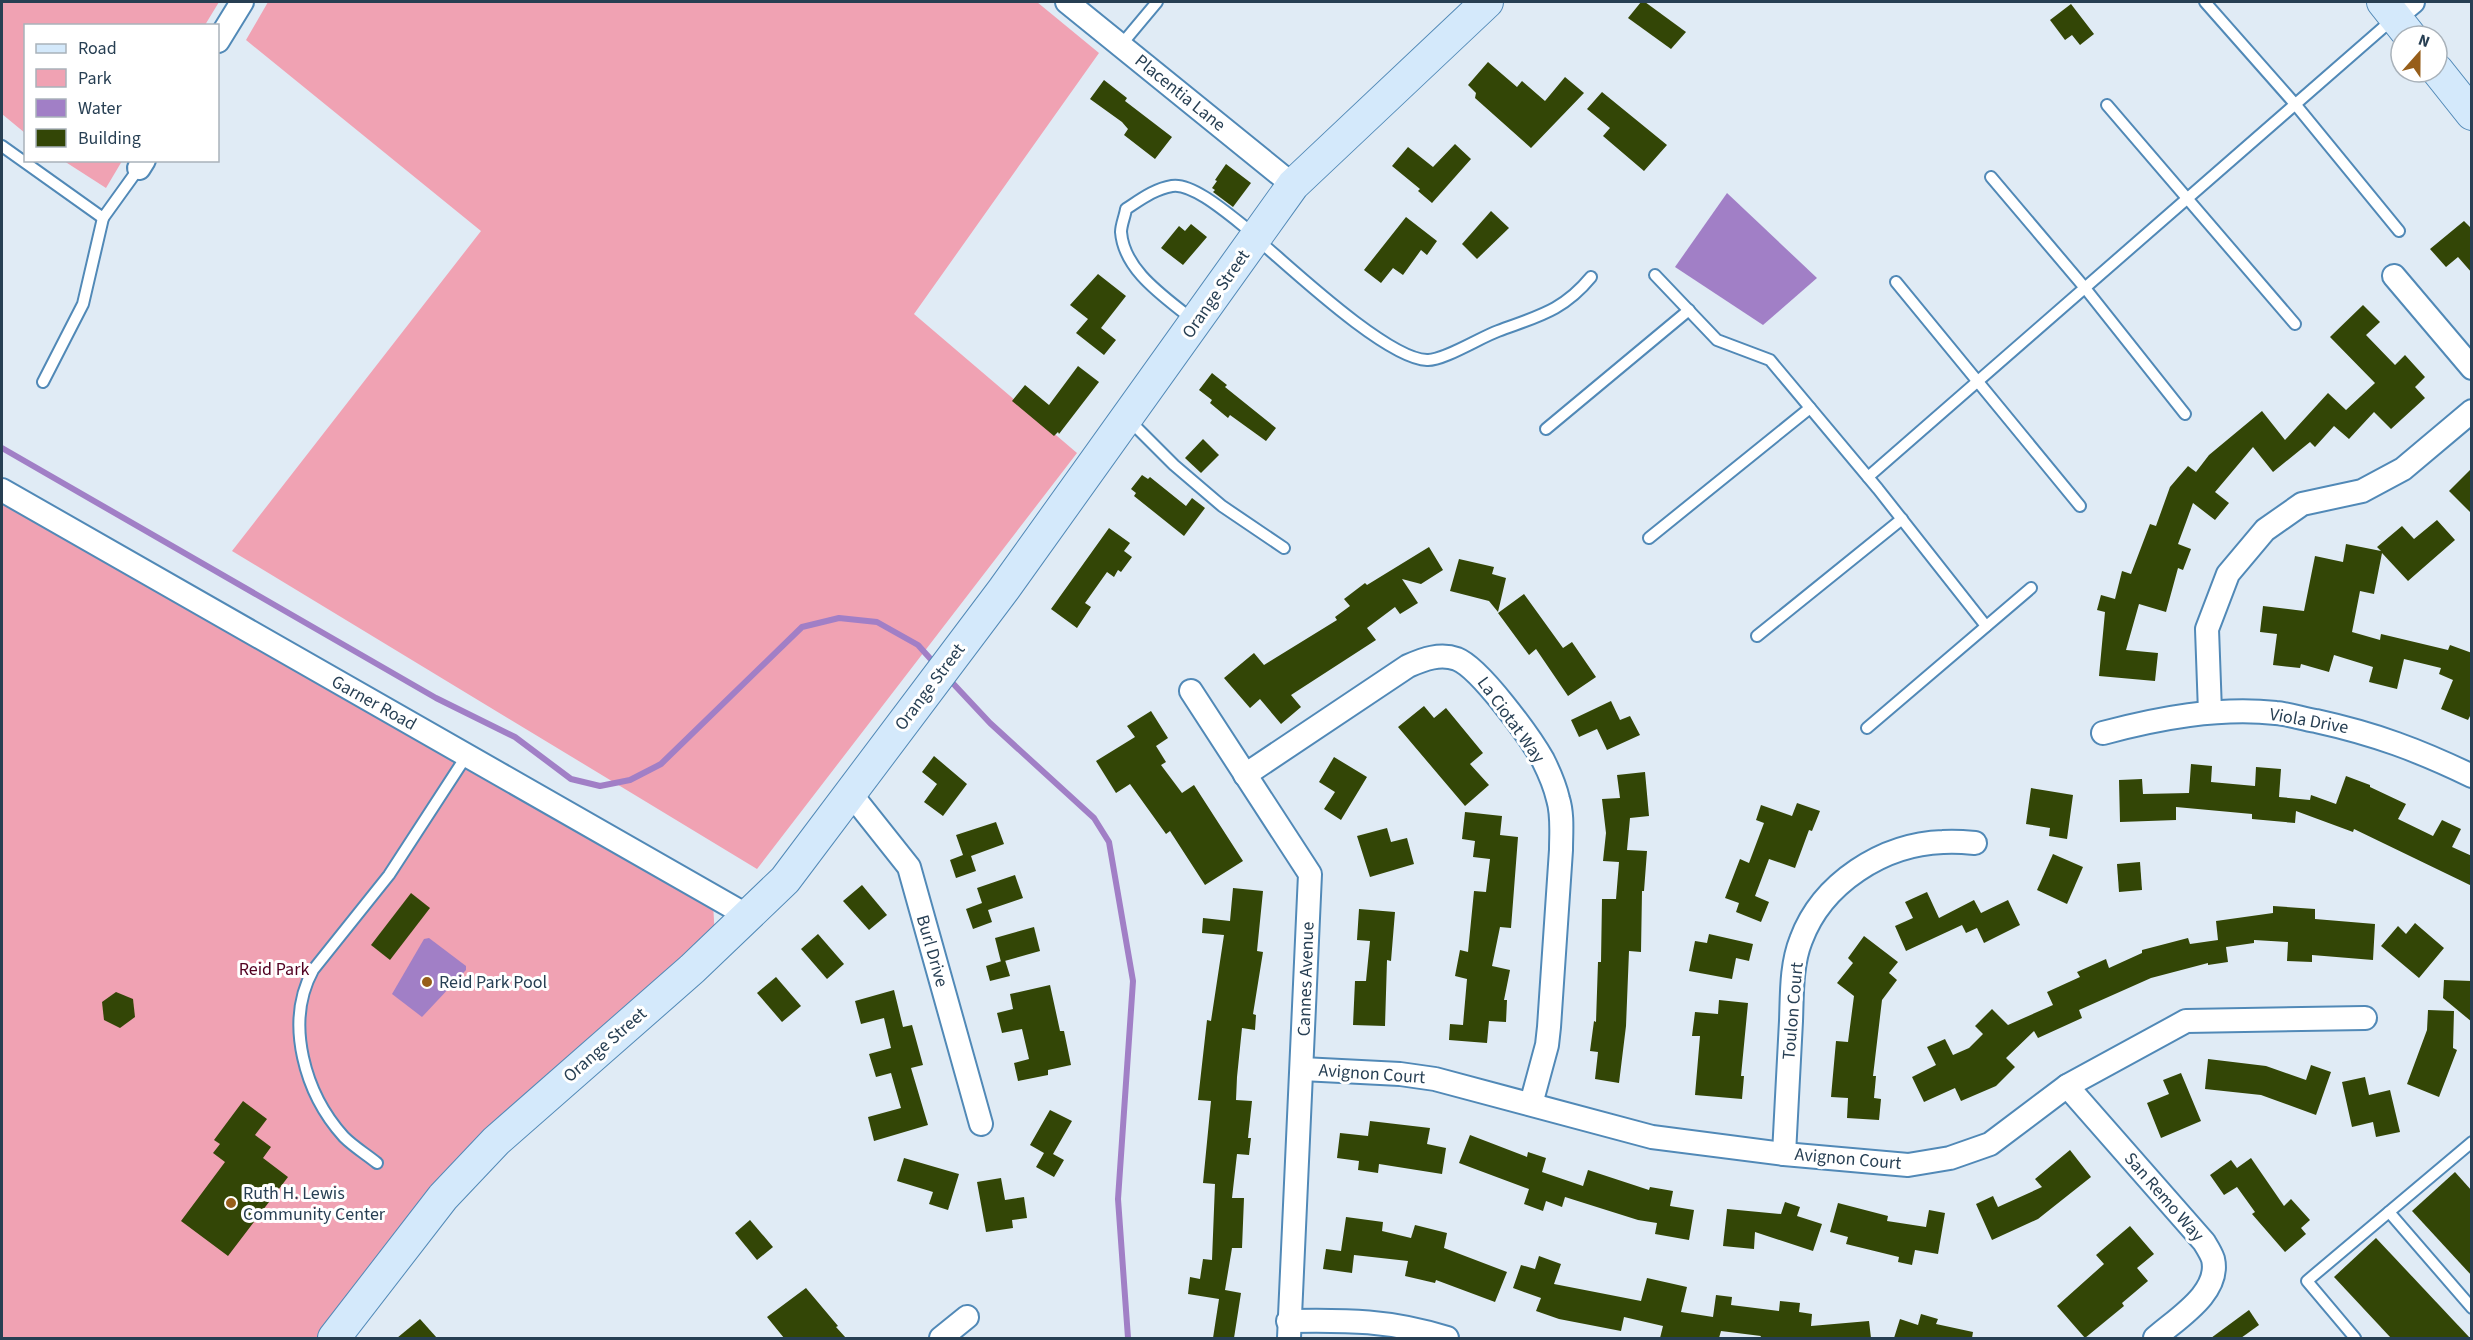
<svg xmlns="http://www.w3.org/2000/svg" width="2473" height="1340" font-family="'Source Sans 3',sans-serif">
<rect width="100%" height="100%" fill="#e0ebf5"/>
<g fill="#f0a2b3">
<polygon points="2,2 219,2 205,25 26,26 25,133 2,114"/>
<polygon points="268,2 1037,2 1099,53 914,314 1077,453 757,869 232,551 481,231 246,40"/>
<polygon points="64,161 122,161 106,188"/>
<polygon points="2,500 713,903 715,938 323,1338 2,1338"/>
</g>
<g fill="#a17fc6">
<polygon points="1727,193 1817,278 1763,325 1675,267"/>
<polygon points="429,938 466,966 466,970 422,1017 392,994 424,939"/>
</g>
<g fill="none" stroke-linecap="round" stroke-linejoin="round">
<g stroke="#a17fc6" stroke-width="6">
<polyline points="2,448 436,698 515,737 571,779 600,786 630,780 661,764 802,627 839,618 877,622 918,645 936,665"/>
<polyline points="947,677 990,723 1094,818 1109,842 1133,981 1118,1199 1128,1338"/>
</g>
</g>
<g fill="#334606">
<polygon points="1641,2 1645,2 1686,32 1671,49 1628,18"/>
<polygon points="2071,4 2094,34 2080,45 2072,35 2065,40 2050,20"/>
<polygon points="1488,62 1517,87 1522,81 1545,101 1565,77 1584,93 1531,148 1475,98 1476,93 1468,85"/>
<polygon points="1104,80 1127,98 1125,101 1172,137 1155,159 1124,135 1128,129 1122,122 1090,99"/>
<polygon points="1602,92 1667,145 1644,171 1603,136 1610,128 1587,109"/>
<polygon points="1455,144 1471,159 1432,203 1418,191 1420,189 1392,166 1408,147 1433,167"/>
<polygon points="1226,164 1251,183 1233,207 1213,192 1215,190 1212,188 1217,181 1215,180"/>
<polygon points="1491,211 1509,228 1477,259 1462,244"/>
<polygon points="1406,217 1437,241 1427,255 1421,250 1403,275 1393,268 1381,283 1364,270"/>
<polygon points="2464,221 2472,229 2472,273 2458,257 2446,267 2430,249"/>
<polygon points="1191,224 1207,237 1183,265 1161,248 1179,226 1185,231"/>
<polygon points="1098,274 1126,296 1101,328 1116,340 1104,355 1076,333 1088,319 1070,305"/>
<polygon points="2363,305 2380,322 2366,335 2395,365 2405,355 2425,377 2415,387 2425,398 2391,429 2374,412 2349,439 2334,426 2315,447 2310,442 2273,472 2253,447 2215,492 2229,503 2215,520 2193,503 2178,544 2191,549 2183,570 2178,568 2166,612 2139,604 2126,650 2158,653 2155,681 2099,676 2105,612 2097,610 2101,595 2115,599 2122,571 2131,574 2150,524 2156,526 2170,487 2188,466 2196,472 2209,455 2262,411 2285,440 2328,393 2346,410 2375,383 2330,337"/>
<polygon points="1078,366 1099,382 1059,434 1058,432 1054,436 1012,401 1025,385 1049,405"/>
<polygon points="1212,373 1227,385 1225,387 1276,428 1266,441 1230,415 1228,418 1210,403 1212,400 1199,390"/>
<polygon points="1203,439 1219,455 1201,473 1185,458"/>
<polygon points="2472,468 2472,514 2449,491"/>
<polygon points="1142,475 1148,479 1150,477 1186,506 1192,498 1205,508 1184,536 1134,496 1136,493 1131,489"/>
<polygon points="2437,520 2455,540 2408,581 2382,553 2374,594 2360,591 2352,632 2380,640 2381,634 2448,650 2450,645 2472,653 2472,712 2468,720 2441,709 2453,680 2439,674 2441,668 2404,659 2397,689 2369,682 2373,667 2334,655 2329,672 2301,664 2300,668 2273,665 2277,634 2260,632 2263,606 2304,611 2315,556 2343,562 2346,544 2381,551 2377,547 2402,526 2414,539"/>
<polygon points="1109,528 1130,543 1124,551 1132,557 1121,572 1118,570 1114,577 1107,572 1085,603 1091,607 1077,628 1051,609"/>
<polygon points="1429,547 1443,570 1421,584 1402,579 1418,603 1400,614 1395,607 1367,628 1376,640 1291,695 1301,707 1281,724 1260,699 1250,708 1224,678 1254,653 1264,665 1337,620 1335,617 1350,606 1344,599 1365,583 1367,585"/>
<polygon points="1459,559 1494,567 1492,574 1506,578 1498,612 1489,601 1450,591"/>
<polygon points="1524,594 1563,648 1572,642 1596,677 1568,696 1536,649 1529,655 1498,613"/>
<polygon points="1611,701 1620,720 1630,716 1640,735 1607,750 1597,729 1579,737 1571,720"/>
<polygon points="1424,706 1434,718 1446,708 1483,753 1470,764 1489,785 1465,806 1398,727"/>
<polygon points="1151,711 1168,738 1156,746 1166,762 1161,765 1182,793 1194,785 1243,861 1205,885 1170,831 1166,834 1130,784 1116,793 1096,761 1135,737 1127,726"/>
<polygon points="934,756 967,784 943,816 924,802 937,784 922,772"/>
<polygon points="1334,757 1367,777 1341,820 1324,809 1335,792 1319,782"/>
<polygon points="2191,764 2212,766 2211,782 2255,786 2256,767 2281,769 2279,797 2310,800 2311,795 2336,804 2346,776 2370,785 2370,787 2406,804 2398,819 2433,836 2442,820 2461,829 2452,847 2472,856 2472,886 2354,829 2353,832 2296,811 2295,823 2252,819 2252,814 2176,807 2176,820 2120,822 2119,780 2142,779 2143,794 2189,793"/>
<polygon points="1645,772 1649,816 1630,818 1627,850 1647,851 1644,891 1642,891 1641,952 1629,951 1626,1026 1619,1083 1595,1079 1598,1052 1590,1051 1594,1021 1596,1022 1598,962 1601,962 1602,899 1616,899 1619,862 1603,861 1606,833 1602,799 1620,798 1617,775"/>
<polygon points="2031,788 2073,795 2067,839 2049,836 2050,828 2026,824"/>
<polygon points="1797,803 1820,811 1812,831 1809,830 1795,868 1769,859 1755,896 1769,902 1761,922 1736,912 1739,903 1725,898 1740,859 1749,863 1764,823 1756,820 1761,805 1792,816"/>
<polygon points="1465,812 1502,816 1500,835 1518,837 1511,928 1500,927 1492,966 1510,970 1504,1000 1507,1000 1506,1022 1489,1021 1487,1043 1449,1040 1450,1024 1463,1025 1467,979 1455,976 1460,950 1468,952 1474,891 1486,892 1490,859 1473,857 1475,841 1462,839"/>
<polygon points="996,822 1004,844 971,856 976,871 956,878 950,860 963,855 956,835"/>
<polygon points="1387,828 1391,842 1407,838 1414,864 1370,877 1357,836"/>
<polygon points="2053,854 2083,867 2067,904 2037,890"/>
<polygon points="2140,862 2142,890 2119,892 2117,864"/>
<polygon points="1015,875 1023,898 988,910 992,922 973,929 966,909 982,903 977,888"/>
<polygon points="862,885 887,915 869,930 843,901"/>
<polygon points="1233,888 1263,891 1257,951 1263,952 1253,1014 1256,1015 1255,1030 1242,1028 1237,1077 1236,1100 1252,1101 1248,1138 1251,1138 1249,1155 1237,1154 1232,1198 1244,1198 1242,1248 1232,1248 1225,1290 1241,1293 1234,1338 1213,1338 1219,1299 1188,1294 1190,1277 1200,1279 1203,1259 1212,1260 1215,1184 1203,1183 1211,1101 1198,1100 1207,1020 1211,1021 1224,935 1202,933 1203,918 1230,921"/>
<polygon points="1927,892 1939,918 1974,900 1981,913 2008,900 2020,925 1984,943 1977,928 1966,933 1962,925 1906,951 1895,926 1913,918 1905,902"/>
<polygon points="411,893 430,908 390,960 371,945"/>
<polygon points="2273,906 2315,909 2315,919 2375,924 2373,960 2312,955 2312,962 2287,961 2288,942 2254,940 2254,943 2226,947 2228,962 2208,965 2208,963 2151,978 2079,1010 2082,1018 2038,1038 2034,1031 2006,1058 2015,1067 1996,1086 1961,1101 1955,1088 1924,1102 1912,1077 1936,1065 1927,1047 1945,1039 1953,1055 1969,1048 1983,1034 1975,1026 1992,1009 2008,1025 2053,1005 2047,992 2080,977 2077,972 2106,959 2109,968 2142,953 2142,950 2188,938 2190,944 2218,940 2216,921 2273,913"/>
<polygon points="1359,909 1395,912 1391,961 1387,960 1385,1026 1353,1025 1355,981 1366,981 1370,941 1357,940"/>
<polygon points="2415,923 2444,948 2419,978 2381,946 2398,926 2406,934"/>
<polygon points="1034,927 1040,951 1001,962 995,938"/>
<polygon points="818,934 844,964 827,979 801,949"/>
<polygon points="1709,934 1753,944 1749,961 1736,958 1732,979 1689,971 1695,941 1707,943"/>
<polygon points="1864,936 1898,962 1889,973 1897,980 1882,1000 1873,1076 1876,1076 1874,1098 1881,1099 1879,1120 1847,1118 1848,1098 1831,1097 1836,1041 1848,1042 1854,996 1837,983 1853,963 1848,958"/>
<polygon points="1005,960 1010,976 990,981 986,966"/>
<polygon points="776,977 801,1006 782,1022 757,993"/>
<polygon points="2444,980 2472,981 2472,1022 2443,998"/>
<polygon points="1050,985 1060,1031 1064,1031 1071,1065 1048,1070 1048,1075 1018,1081 1014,1063 1029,1059 1022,1029 1002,1033 997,1013 1013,1009 1010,994"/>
<polygon points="894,990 903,1027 912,1025 923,1065 911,1068 928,1125 874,1141 868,1117 901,1108 891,1073 876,1077 869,1054 891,1048 884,1018 861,1024 855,1001"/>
<polygon points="116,992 133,999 135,1017 120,1028 104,1020 102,1002"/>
<polygon points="1719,1000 1748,1003 1741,1076 1744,1076 1742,1099 1695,1095 1700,1036 1692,1036 1695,1012 1718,1014"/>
<polygon points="2428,1010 2454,1011 2453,1048 2457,1050 2439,1097 2407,1084 2427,1030"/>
<polygon points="2208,1059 2266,1066 2306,1080 2311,1065 2331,1072 2316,1115 2261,1095 2205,1089"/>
<polygon points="2181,1073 2201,1121 2161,1138 2147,1103 2169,1094 2163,1080"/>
<polygon points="2365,1077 2369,1095 2390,1090 2400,1132 2376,1137 2373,1122 2352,1127 2342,1082"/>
<polygon points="243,1101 267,1119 255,1135 271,1147 263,1158 288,1177 228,1256 181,1221 225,1162 213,1153 220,1144 214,1140"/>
<polygon points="1050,1110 1072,1121 1053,1154 1064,1160 1054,1177 1036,1167 1044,1153 1030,1145"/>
<polygon points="1370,1121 1430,1128 1427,1144 1446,1148 1442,1174 1379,1164 1378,1173 1358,1170 1359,1161 1337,1158 1340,1133 1368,1136"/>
<polygon points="1470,1135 1527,1157 1528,1152 1546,1158 1542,1172 1583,1186 1588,1170 1649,1190 1650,1187 1673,1191 1670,1206 1694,1210 1689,1240 1655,1234 1657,1223 1638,1220 1565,1197 1562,1207 1546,1201 1543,1211 1524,1204 1529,1189 1459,1163"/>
<polygon points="2070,1150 2091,1177 2038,1219 1992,1240 1976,1204 1993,1196 1998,1207 2042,1187 2035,1179"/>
<polygon points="904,1158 959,1174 948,1210 929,1204 933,1192 897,1181"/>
<polygon points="2251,1158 2284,1206 2291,1199 2310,1220 2301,1228 2306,1234 2285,1252 2252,1214 2255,1212 2237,1187 2224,1195 2210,1175 2231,1160 2237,1168"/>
<polygon points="2455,1172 2472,1191 2472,1276 2412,1211"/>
<polygon points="1001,1178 1005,1200 1024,1197 1027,1218 1012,1220 1013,1228 986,1232 977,1182"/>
<polygon points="1785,1202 1800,1207 1797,1216 1822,1224 1813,1251 1755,1232 1754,1249 1723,1246 1727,1209 1781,1214"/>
<polygon points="1838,1203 1888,1216 1887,1221 1926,1227 1929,1210 1945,1213 1938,1254 1915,1250 1912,1265 1898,1262 1899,1257 1846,1244 1848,1237 1830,1232"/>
<polygon points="1346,1217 1383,1222 1382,1231 1411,1238 1415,1225 1447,1233 1444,1248 1507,1272 1495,1302 1436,1280 1435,1283 1405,1276 1408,1261 1354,1255 1352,1273 1323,1269 1326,1249 1341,1251"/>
<polygon points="750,1220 773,1247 757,1260 735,1233"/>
<polygon points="2130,1226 2154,1254 2137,1268 2148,1281 2122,1303 2124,1306 2085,1338 2057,1306 2104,1264 2096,1255"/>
<polygon points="2376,1238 2470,1338 2391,1338 2334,1277"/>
<polygon points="1539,1256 1561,1264 1554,1284 1641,1301 1647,1278 1687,1287 1681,1312 1713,1317 1716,1295 1732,1297 1731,1305 1779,1311 1780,1301 1800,1303 1799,1312 1812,1314 1811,1326 1869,1321 1871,1338 1760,1338 1761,1336 1721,1331 1719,1338 1660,1338 1663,1326 1624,1317 1621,1331 1559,1319 1536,1311 1541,1298 1513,1288 1521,1265 1535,1269"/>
<polygon points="806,1288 838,1326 836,1327 846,1338 784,1338 767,1317"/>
<polygon points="2249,1310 2259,1325 2241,1338 2211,1338"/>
<polygon points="1921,1314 1938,1319 1936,1324 1973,1332 1972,1338 1894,1338 1900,1319 1918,1325"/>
<polygon points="420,1319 437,1338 397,1338"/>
</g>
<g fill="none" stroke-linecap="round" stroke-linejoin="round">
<g stroke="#5189b7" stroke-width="14">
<g id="lane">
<polyline points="2205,2 2295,104 2399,231"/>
<polyline points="1121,45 1157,2"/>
<polyline points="2107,105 2295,324"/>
<polyline points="2,146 103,218 139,168"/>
<polyline points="1991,177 2085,288 2185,414"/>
<path d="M1258,240c33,28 129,119 169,120 16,1 54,-23 71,-29 40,-15 65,-20 93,-54"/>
<polyline points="1655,275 1717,340 1770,360 1878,489 1986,626"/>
<polyline points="1896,282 2080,506"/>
<path d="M1193,320c-28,-23 -69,-49 -72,-88 0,-7 4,-16 5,-23 14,-9 28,-20 46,-23 22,-4 63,34 82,48"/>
<polyline points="43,382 83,304 103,218"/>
<polyline points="1129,420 1174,465 1222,506 1284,548"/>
<polyline points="1546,429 1689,310"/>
<polyline points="1868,477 2393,19"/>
<polyline points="1649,538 1810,408"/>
<polyline points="1757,636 1902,519"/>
<polyline points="1867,728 2031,588"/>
<path d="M377,1163c-11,-9 -23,-16 -33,-26 -39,-43 -60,-114 -31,-167l76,-95 78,-120"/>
<polyline points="2389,1212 2472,1308"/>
<polyline points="2355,1338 2307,1281 2472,1142"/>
</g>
</g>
<g stroke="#5189b7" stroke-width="26">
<g id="street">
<polyline points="1067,2 1293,185"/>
<polyline points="2395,17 2413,2"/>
<polyline points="218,41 242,2"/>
<polyline points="139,168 144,160"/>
<polyline points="2394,276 2472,368"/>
<polyline points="2,490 748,916"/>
<polyline points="1191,691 1310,874 1289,1338"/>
<polyline points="2210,712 2207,629 2228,574 2265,530 2302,504 2362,491 2403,469 2472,411"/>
<path d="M2103,733c56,-15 115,-26 173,-20 13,1 27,6 40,8 59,13 102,29 156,55"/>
<path d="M1245,775l163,-109c16,-7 32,-13 49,-7 23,9 73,78 86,101 6,12 12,26 15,39 5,16 3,34 3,51l-12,177 -2,18 -16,59"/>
<polyline points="851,794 909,867 981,1124"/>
<polyline points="1302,1069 1400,1074 1435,1079 1652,1137 1784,1154 1908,1165 1950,1158 1990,1144 2067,1086 2186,1021 2365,1018"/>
<path d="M2067,1086l137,156c3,5 7,11 9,17 8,34 -37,60 -58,79"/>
<path d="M1784,1154c2,-44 5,-88 7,-133 1,-26 0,-56 10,-81 21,-57 82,-96 142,-98 11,-1 22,0 32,1"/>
<path d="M1288,1321c59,-1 103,-1 159,17"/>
<polyline points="941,1338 967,1317"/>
</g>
</g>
<g stroke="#5189b7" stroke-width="34">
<g id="secondary">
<polyline points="2383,2 2410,36"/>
<polyline points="2437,70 2472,114"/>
<polyline points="334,1338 443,1197 496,1141 692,969 785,880 1004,589 1293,185 1487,2"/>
</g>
</g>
<use href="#lane" stroke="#fff" stroke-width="10"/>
<use href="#street" stroke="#fff" stroke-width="22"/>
<use href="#secondary" stroke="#d4e9fb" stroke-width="32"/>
</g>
<g fill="#975e1a" stroke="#fff" stroke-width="2">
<circle cx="427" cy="982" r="6"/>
<circle cx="231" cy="1203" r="6"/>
</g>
<g text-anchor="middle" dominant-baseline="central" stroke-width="6" stroke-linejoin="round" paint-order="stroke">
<g font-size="18" fill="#273f53" stroke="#fff">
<text transform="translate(1180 93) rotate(39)">Placentia Lane</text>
<text transform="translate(1216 294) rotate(-55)">Orange Street</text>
<text transform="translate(930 687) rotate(-53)">Orange Street</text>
<text transform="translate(374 703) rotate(29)">Garner Road</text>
<text transform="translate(1511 720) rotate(54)">La Ciotat Way</text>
<text transform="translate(2309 721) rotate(10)">Viola Drive</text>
<text transform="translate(932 951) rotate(74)">Burl Drive</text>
<text transform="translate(1306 979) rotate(-88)">Cannes Avenue</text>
<text transform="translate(1793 1011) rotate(-85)">Toulon Court</text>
<text transform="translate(605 1045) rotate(-41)">Orange Street</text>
<text transform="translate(1372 1074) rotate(4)">Avignon Court</text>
<text transform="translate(1848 1159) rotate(5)">Avignon Court</text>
<text transform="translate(2164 1197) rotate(49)">San Remo Way</text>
</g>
<g font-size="18" fill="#510121" stroke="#fff">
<text x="274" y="969">Reid Park</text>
</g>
<g font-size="18" fill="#273f53" stroke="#fff" text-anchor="start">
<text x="439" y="982">Reid Park Pool</text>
<text x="243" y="1193">Ruth H. Lewis<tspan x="243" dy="21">Community Center</tspan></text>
</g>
</g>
<rect width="2473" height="1340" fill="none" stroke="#273f53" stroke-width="6"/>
<rect x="24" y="24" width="195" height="138" fill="#ffffff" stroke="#a9b2ba" stroke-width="1.5"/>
<rect x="36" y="44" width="30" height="9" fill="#d4e9fb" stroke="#a9b2ba" stroke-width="1.5"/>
<text x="78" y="54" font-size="18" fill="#273f53">Road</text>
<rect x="36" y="69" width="30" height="18" fill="#f0a2b3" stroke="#a9b2ba" stroke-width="1.5"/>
<text x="78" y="84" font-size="18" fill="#273f53">Park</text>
<rect x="36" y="99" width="30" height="18" fill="#a17fc6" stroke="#a9b2ba" stroke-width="1.5"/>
<text x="78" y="114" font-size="18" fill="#273f53">Water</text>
<rect x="36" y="129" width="30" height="18" fill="#334606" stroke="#a9b2ba" stroke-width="1.5"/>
<text x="78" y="144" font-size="18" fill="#273f53">Building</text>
<g transform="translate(2419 54) rotate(21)"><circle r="28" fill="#ffffff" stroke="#a9b2ba" stroke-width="1.5"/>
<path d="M0-4.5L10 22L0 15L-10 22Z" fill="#975e1a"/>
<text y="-9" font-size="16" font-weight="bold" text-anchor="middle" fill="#273f53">N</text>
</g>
</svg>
